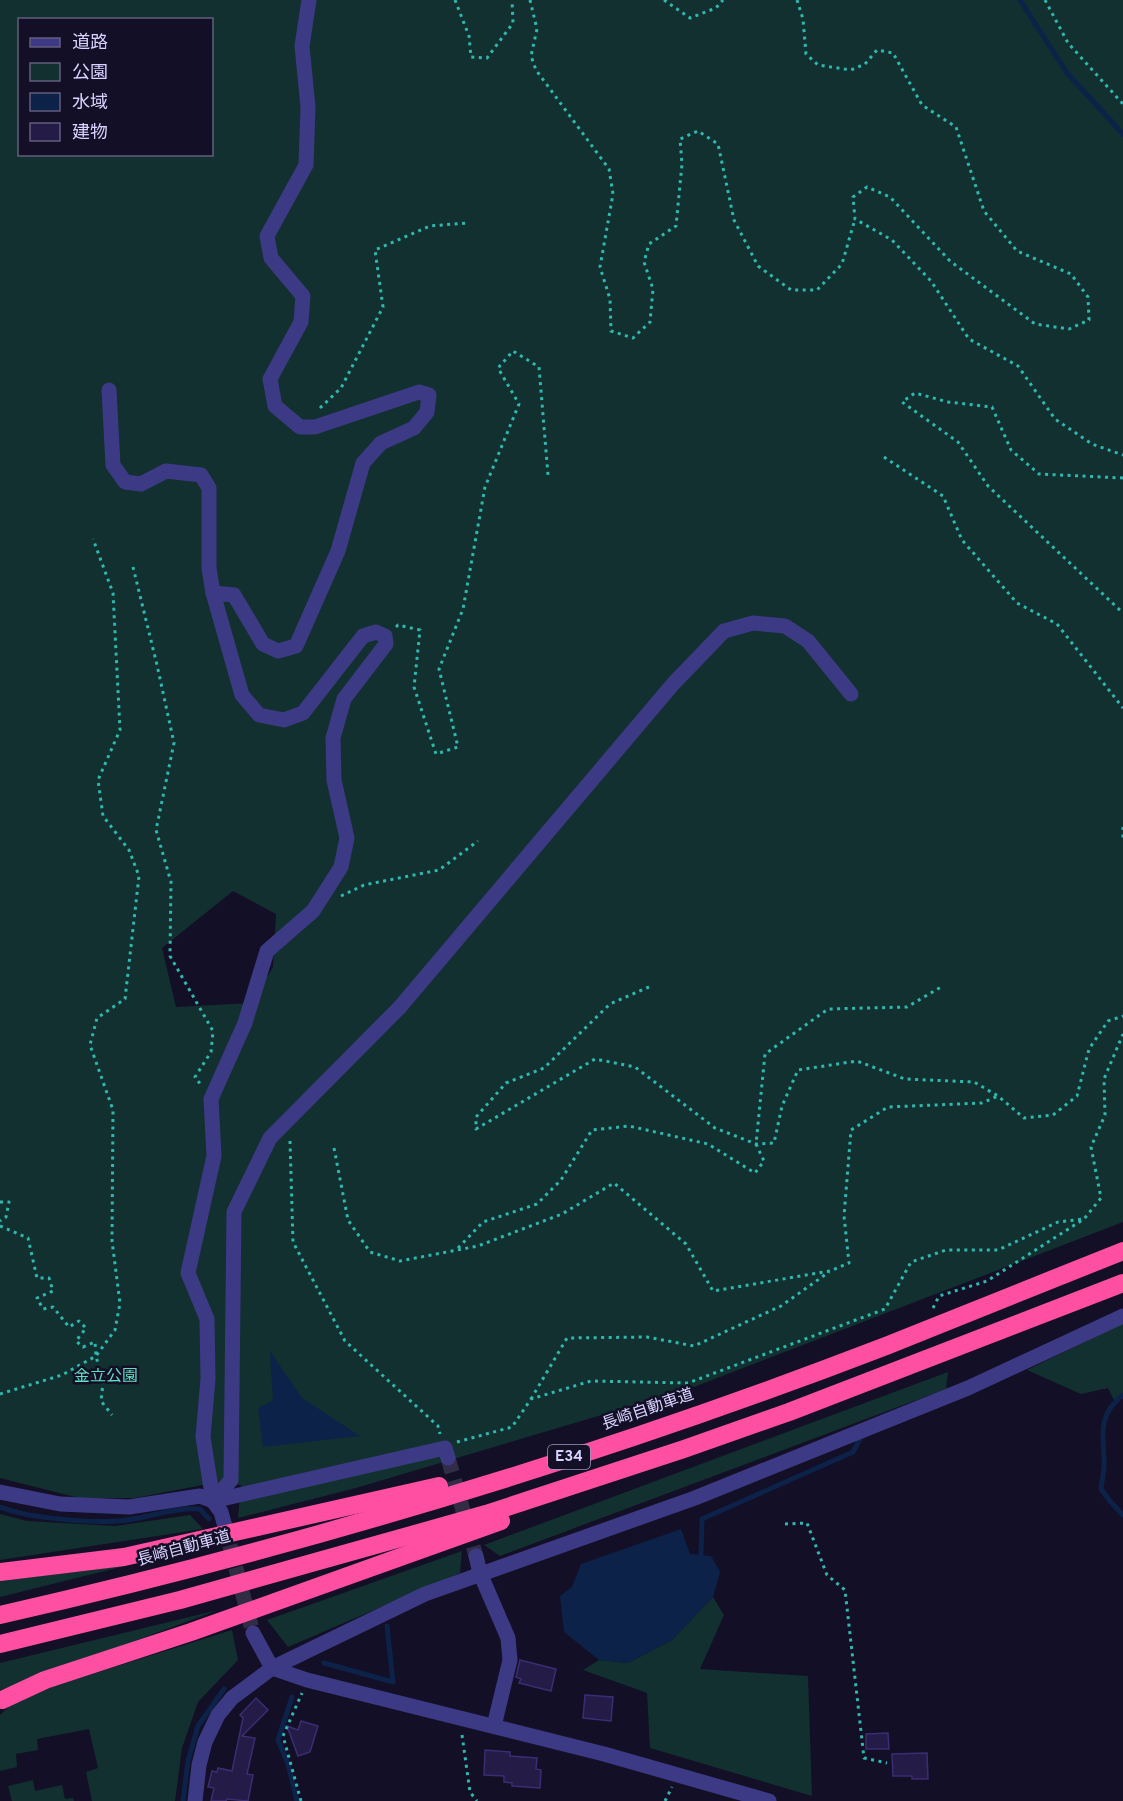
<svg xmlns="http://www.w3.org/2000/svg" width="1123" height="1801" font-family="Overpass,'Noto Sans JP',sans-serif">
<rect width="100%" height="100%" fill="#130f26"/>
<g fill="#12302f" fill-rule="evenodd">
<path d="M0,0h1123v1222l-437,168 -330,98 -118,30 3,-33 -28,-2 -78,15h-56l-79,-20zM20,20h192v134h-192zM233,891l43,23 -3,53 -22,36 -75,4 -14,-59z"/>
<polygon points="1123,1323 1123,1398 1116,1404 1108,1388 1081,1394 1027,1370"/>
<polygon points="948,1372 946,1389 500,1556 484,1545"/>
<polygon points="0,1514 27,1521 115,1526 190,1515 203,1529 0,1560"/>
<polygon points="462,1551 460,1573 288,1647 267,1620"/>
<polygon points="129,1565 0,1597 0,1581"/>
<polygon points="713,1597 724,1615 700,1669 808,1676 812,1796 650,1748 647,1693 583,1670 599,1660 628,1663 672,1640"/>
<polygon points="218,1610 17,1685 0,1690 0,1663"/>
<polygon points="232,1630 238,1660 198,1702 182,1748 175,1801 92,1801 86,1772 98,1768 89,1729 37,1739 38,1750 16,1754 17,1767 0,1771 0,1715 19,1697"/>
<polygon points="33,1780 35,1791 62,1785 65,1799 73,1798 74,1801 12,1801 8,1786"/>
</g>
<g fill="#0c2248">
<polygon points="270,1351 302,1398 360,1436 263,1447 258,1408 273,1400"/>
<polygon points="681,1529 690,1554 711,1556 720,1572 713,1597 672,1640 628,1663 599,1660 564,1632 560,1596 572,1587 581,1564"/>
</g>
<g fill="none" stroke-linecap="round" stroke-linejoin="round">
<g stroke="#0c2248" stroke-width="5">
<polyline points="1020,0 1067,73 1123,134"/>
<path d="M1123,1395c-25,20 -20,36 -19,65 1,9 -2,19 -3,29l9,12 13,14"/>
<path d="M0,1507c28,11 88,16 118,14 28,-2 54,-14 82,-12l9,10"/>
<polyline points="701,1555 702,1519 853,1452 861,1437"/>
<polyline points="324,1663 393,1682 387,1626"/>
<polyline points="292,1697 278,1740 288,1764 297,1801"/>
<polyline points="183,1801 188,1761 198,1726 224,1689"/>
</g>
</g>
<g fill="#241b47" stroke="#3b2d73" stroke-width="1.5">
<polygon points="520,1660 556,1669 551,1691 519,1683 521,1679 516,1677"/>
<polygon points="585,1695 613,1697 611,1721 583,1718"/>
<polygon points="256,1698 268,1710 242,1736 255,1738 247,1774 253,1775 248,1801 227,1799 226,1801 211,1801 214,1788 208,1787 212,1771 217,1772 218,1768 232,1771 243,1718 240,1715"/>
<polygon points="301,1721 318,1726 310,1752 298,1756 287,1726 298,1730"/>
<polygon points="888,1733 889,1749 866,1749 866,1734"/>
<polygon points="485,1750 510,1752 510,1756 537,1758 536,1769 541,1770 540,1788 512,1786 512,1783 504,1782 504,1776 484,1775"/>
<polygon points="927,1753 928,1779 912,1779 912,1776 893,1776 892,1754"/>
</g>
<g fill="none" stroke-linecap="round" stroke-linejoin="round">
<g stroke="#312d47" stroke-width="15" stroke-dasharray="15 8" stroke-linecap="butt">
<polyline points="448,1458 476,1556"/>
<polyline points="224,1523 253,1633"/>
</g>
<g stroke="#2fb8b0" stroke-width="3" stroke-dasharray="3 4.5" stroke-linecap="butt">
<polyline points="455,0 469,36 471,57 487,58 513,23 512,0"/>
<polyline points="530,0 537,29 531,56 536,70 609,169 613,194 600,267 610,299 611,331 633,338 650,322 653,289 644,262 649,244 676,226 682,164 680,139 698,131 718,144 734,220 758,266 791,290 817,290 842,264 855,219"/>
<polyline points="664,0 690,18 716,8 723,0"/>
<polyline points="797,0 803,19 806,54 818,65 851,70 865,64 877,50 893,53 922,105 956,127 984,211 1017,251 1071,274 1088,297 1089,320 1069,329 1035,324 950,261 890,197 867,187 853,197 855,219 892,240 931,281 969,339 1018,366 1055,419 1092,444 1123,455"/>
<polyline points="1045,0 1068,43 1123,104"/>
<polyline points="320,408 341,388 383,307 375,250 430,226 467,223"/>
<polyline points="884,457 943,496 962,540 1017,603 1057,624 1123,708"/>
<polyline points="1123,478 1039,474 1011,450 992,407 948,402 915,393 902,402 958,442 988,486 1123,613"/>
<polyline points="133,567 157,665 174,743 156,830 171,882 170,956 213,1031 211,1052 195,1077 201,1085"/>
<polyline points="396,627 398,625 420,630 414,687 436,754 458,747 439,669 463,609 485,487 519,404 498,368 513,351 539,367 548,475"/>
<polyline points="1123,827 1123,841"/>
<polyline points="341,896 364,885 439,870 478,841"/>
<polyline points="649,987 610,1004 544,1068 506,1083 476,1117 476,1129 595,1059 635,1067 715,1128 756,1144 774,1143 782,1106 798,1070 857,1061 905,1079 974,1082 998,1096 1024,1118 1053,1115 1077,1096 1089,1049 1108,1021 1123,1016"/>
<polyline points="290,1141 293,1242 345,1341 438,1426 440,1434"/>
<polyline points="334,1148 348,1220 370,1252 400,1261 478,1246 562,1214 614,1183 686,1244 713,1291 830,1271 849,1263 844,1216 851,1130 888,1107 982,1103 998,1096"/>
<polyline points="0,1202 9,1202 6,1217 0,1221"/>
<polyline points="0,1226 28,1238 37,1278 49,1278 53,1291 37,1298 43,1309 53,1307 69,1327 79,1321 86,1328 76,1341 83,1347 95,1342 96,1356 103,1383 101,1401 112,1415"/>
<polyline points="458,1248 483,1222 537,1204 561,1180 592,1130 629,1126 708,1144 755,1173 764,1161 756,1144 765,1054 828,1009 907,1007 941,987"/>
<polyline points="933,1308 939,1296 987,1281 1084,1219 1101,1198 1091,1147 1105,1115 1104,1079 1123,1034"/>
<polyline points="0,1394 62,1375 96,1356 115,1330 120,1303 112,1241 113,1110 90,1045 97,1018 125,999 139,876 129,850 103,816 98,780 120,730 113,593 93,539"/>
<polyline points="531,1399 567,1338 647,1337 694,1346 781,1306 829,1272"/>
<polyline points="457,1442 512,1427 531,1399 591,1381 688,1383 885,1309 911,1262 946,1250 998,1250 1058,1222 1084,1219"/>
<polyline points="785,1524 807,1523 827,1575 845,1590 864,1758 887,1763"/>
<polyline points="462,1735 470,1792 477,1801"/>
<polyline points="301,1801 283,1736 302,1693"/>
<polyline points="665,1801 672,1787"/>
</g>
<g stroke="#3d3a85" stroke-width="15">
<polyline points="109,390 113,465 125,482 141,484 166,471 201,475 209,488 209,568 213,593"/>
<polyline points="0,1492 60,1504 129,1507 200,1496 213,1501 445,1448 448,1458"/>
<polyline points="213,1501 231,1480 234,1212 270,1138 400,1007 673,684 724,631 753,623 785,626 808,641 851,694"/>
<polyline points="224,1523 221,1512 213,1501 203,1437 208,1379 207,1319 188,1273 214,1156 211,1099 245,1023 267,951 313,911 341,867 347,838 334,780 333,738 344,699 386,644 385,636 376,632 363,636 303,713 284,720 259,715 242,695 213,593 234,595 263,644 278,651 296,646 338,551 363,463 381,443 414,428 427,412 429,395 419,392 315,427 300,427 275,406 270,379 301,322 303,296 271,258 267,236 306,165 308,107 302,46 309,0"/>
<polyline points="476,1556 480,1573 508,1638 510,1660 494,1726"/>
<polyline points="253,1633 272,1668 307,1680 604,1754 769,1801"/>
<polyline points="195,1801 199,1765 205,1742 218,1715 232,1698 272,1668 425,1594 695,1498 968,1388 1123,1316"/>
</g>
<g stroke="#ff4fa3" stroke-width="18">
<polyline points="0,1572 124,1557 439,1486"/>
<path d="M0,1615c299,-68 600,-159 886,-269 79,-31 158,-63 237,-95"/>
<polyline points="0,1644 180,1600 486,1514 684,1449 789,1412 1123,1283"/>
<polyline points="2,1700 45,1680 191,1632 501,1521"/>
</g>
</g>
<g text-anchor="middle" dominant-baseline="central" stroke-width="5" stroke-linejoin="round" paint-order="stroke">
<rect fill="#130f26" stroke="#9e99be" stroke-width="1.5" x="548" y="1445" width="42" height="24" rx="4.5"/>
<g font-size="15" font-weight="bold" fill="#d9d4ff">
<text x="569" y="1457">E34</text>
</g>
<g font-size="16" fill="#5fe0c0" stroke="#130f26">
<text x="106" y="1377">金立公園</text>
</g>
<g font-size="16" fill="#d9d4ff" stroke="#130f26">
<text transform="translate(648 1410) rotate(-19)">長崎自動車道</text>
<text transform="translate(184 1549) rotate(-15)">長崎自動車道</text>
</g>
</g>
<rect x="18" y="18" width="195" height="138" fill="#130f26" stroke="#625e7d" stroke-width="1.5"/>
<rect x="30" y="38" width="30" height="9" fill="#3d3a85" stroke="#625e7d" stroke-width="1.5"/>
<text x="72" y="48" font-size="18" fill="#d9d4ff">道路</text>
<rect x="30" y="63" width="30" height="18" fill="#12302f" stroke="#625e7d" stroke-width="1.5"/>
<text x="72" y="78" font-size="18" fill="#d9d4ff">公園</text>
<rect x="30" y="93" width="30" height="18" fill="#0c2248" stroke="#625e7d" stroke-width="1.5"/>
<text x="72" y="108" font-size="18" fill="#d9d4ff">水域</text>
<rect x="30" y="123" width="30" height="18" fill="#241b47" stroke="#625e7d" stroke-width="1.5"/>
<text x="72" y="138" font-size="18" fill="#d9d4ff">建物</text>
</svg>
